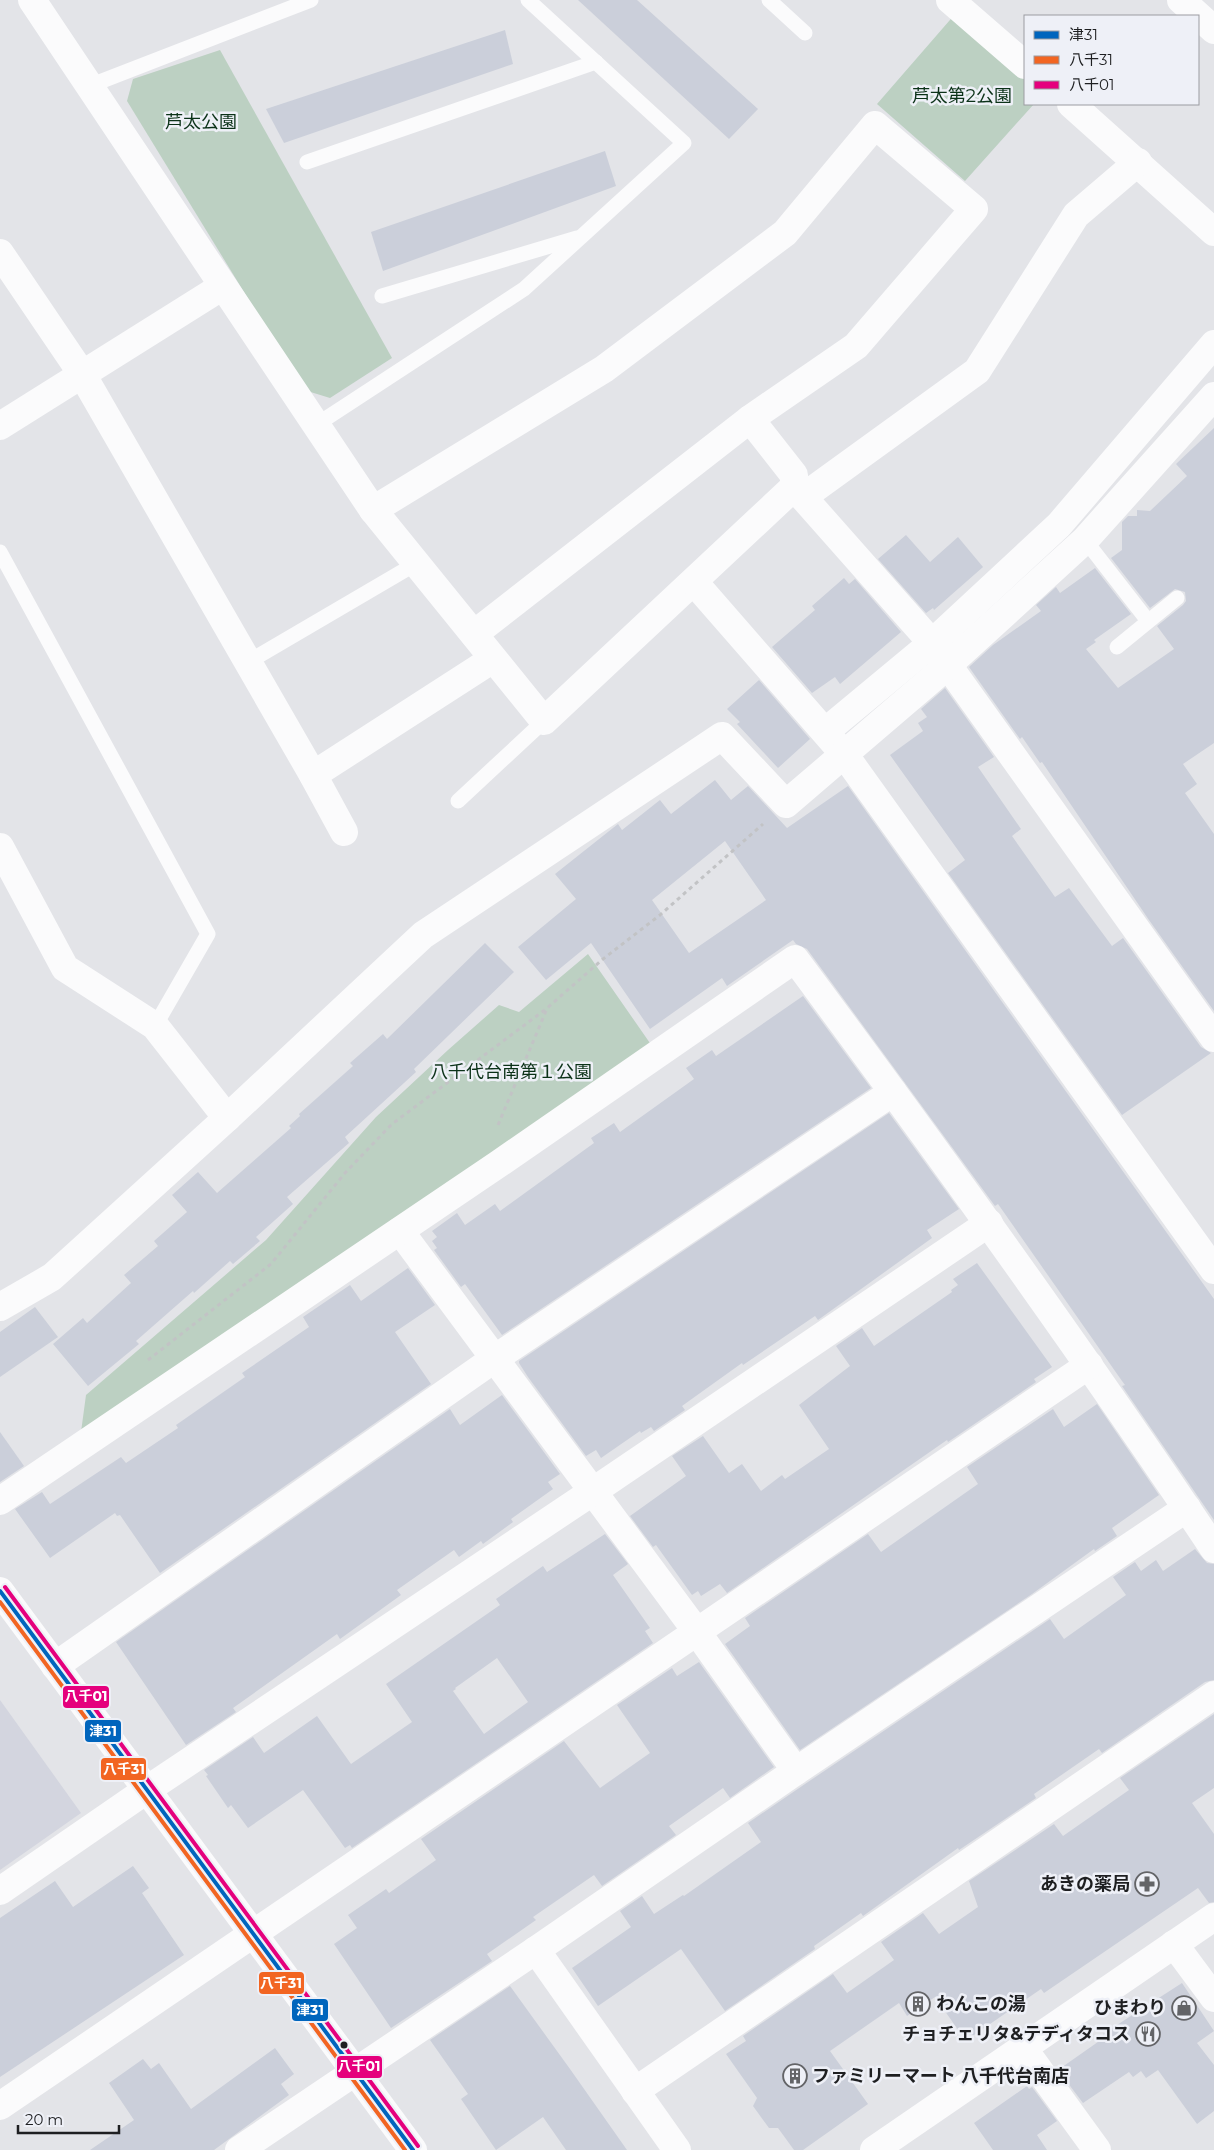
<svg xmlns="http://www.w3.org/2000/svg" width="1214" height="2150" font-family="Montserrat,'Noto Sans JP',sans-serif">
<rect width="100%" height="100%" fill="#e3e4e8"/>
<polygon fill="#d3d5df" points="0,1700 81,1813 0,1870"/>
<g fill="#bcd0c2">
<polygon points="956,13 1025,74 1025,104 1034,104 965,181 877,104"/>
<polygon points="220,50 392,358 330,398 304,390 127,101 133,79"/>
<polygon points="588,954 652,1046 81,1432 86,1395 266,1240 376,1117 448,1050 499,1005 519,1012"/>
</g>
<g fill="#cbcfda" fill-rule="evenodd">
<polygon points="578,0 637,0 758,109 729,139"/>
<polygon points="505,30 513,64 284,143 266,109"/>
<polygon points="605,151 616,186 383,271 371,232"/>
<polygon points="1214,428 1214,743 1183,764 1197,784 1185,793 1214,834 1214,1011 1149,920 1042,762 1040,763 1022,737 1020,739 969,667 993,645 1041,611 1036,605 1056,587 1060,593 1095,568 1131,614 1094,640 1096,642 1086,649 1118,688 1174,649 1157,626 1183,605 1186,601 1185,592 1175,589 1150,608 1111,558 1122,550 1122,522 1128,516 1137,516 1137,510 1150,511 1187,476 1176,464"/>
<polygon points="906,535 930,562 958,537 983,567 934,610 933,608 926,613 878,559"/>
<polygon points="844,578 849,584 855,579 901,632 840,684 835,677 812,693 772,647 815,610 812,606"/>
<polygon points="759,680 810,739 778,768 737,724 740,722 727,709"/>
<polygon points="945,688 994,757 978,767 1021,829 1012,836 1055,897 1069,888 1112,946 1123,938 1201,1047 1211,1053 1122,1115 948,873 965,860 890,755 923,731 918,723 927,717 921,709"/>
<path d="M715,780l16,20 17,-14 39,42 61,-42 366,513v221l-92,-134 3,-1 -3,-4 -124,-177 -3,2 -188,-257 -11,-5 -3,-4 -66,46 -5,-8 -72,51 -59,-86 -45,37 -28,-33 58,-48 -21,-25 63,-50 4,6 38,-30 11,14zM725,841l41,59 -77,53 -37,-53z"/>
<polygon points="485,943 514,972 414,1069 416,1072 345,1137 349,1143 287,1197 293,1204 256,1237 260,1241 233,1264 230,1261 194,1293 193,1291 136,1341 139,1344 88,1386 53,1344 83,1318 87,1323 131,1283 124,1275 158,1246 154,1241 187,1212 172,1195 198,1172 217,1193 291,1128 289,1126 300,1116 299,1114 353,1066 350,1063 383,1034 387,1039"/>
<polygon points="803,996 871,1088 502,1335 465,1284 461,1287 434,1250 437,1248 432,1241 437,1237 432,1231 457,1213 465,1225 495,1204 500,1211 594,1143 591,1138 614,1123 620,1132 694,1079 686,1068 712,1050 716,1056"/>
<polygon points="889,1113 959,1209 927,1230 932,1238 818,1320 815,1316 743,1365 742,1363 682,1406 685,1410 654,1431 651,1427 641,1433 640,1431 601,1458 596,1450 586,1456 528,1377 519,1363 519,1361"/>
<polygon points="977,1263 1052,1367 1034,1379 1036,1382 948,1442 947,1440 727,1593 720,1584 701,1596 698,1591 692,1595 656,1545 653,1547 630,1516 686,1476 672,1456 703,1436 729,1473 742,1464 761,1491 782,1475 785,1479 829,1449 799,1405 850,1366 836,1346 862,1328 874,1346 952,1292 951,1290 958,1285 953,1279"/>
<polygon points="408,1268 435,1305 395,1332 431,1384 160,1573 120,1515 117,1516 115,1513 50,1558 15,1509 42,1492 50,1504 121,1457 126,1463 178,1428 176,1425 245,1377 242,1373 309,1327 303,1317 350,1285 361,1301"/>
<polygon points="35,1307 58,1337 0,1377 0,1332"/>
<polygon points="502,1395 560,1474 548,1482 553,1489 511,1519 513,1522 483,1544 481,1541 459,1557 454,1550 397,1590 401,1595 340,1639 337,1634 233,1708 236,1712 186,1745 116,1642 450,1409 460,1425"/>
<polygon points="1097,1404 1159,1495 1112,1528 1117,1536 1095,1551 1094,1549 1032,1594 800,1750 725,1644 750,1626 745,1618 868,1534 881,1552 978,1484 967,1467 1053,1409 1064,1427"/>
<polygon points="0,1432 24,1466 0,1482"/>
<path d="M605,1534l23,30 -15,11 37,53 -5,3 8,12 -301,205 -2,-3 -5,3 -42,-58 -55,38 -17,-23 -3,3 -22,-32 2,-1 -4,-5 49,-33 11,16 53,-37 34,48 61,-42 -26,-38 114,-79 -4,-6 47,-33 4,6zM497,1658l31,44 -44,32 -31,-43 3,-2 -1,-1z"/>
<polygon points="1195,1549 1207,1563 1214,1564 1214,1680 1205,1682 1102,1753 1099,1749 1034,1794 1036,1798 959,1850 958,1848 863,1916 861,1913 814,1946 815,1949 725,2011 681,1949 598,2006 572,1968 631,1927 620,1911 642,1896 654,1914 683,1895 684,1896 761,1842 748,1823 805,1784 1050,1619 1064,1639 1126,1595 1113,1577 1135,1562 1141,1571 1156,1560 1163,1571"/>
<polygon points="699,1662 774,1767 730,1798 723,1788 669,1826 676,1835 602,1886 594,1875 533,1917 536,1920 487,1954 492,1961 391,2028 334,1944 357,1928 348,1915 386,1889 389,1893 436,1860 421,1839 564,1741 600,1788 650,1753 617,1705 672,1668 677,1676"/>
<polygon points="1214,1714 1214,1788 1192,1803 1214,1834 1214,1902 1209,1903 1198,1888 1044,1993 1041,1989 974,2035 961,2034 935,1997 907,2016 899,2003 830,2051 868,2104 803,2150 794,2150 778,2128 769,2128 753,2106 757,2098 726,2054 746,2041 743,2036 833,1974 847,1993 894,1960 881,1942 923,1913 939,1934 978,1907 969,1881 1054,1824 1063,1836 1129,1790 1120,1778"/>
<polygon points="133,1866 149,1888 142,1893 184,1955 0,2077 0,1918 55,1881 73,1907"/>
<polygon points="1182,1983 1214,2031 1197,2043 1214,2065 1214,2111 1197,2124 1158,2070 1146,2078 1141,2071 1133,2077 1129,2072 1083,2103 1058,2070 1105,2037 1103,2034"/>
<polygon points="510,1986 570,2069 627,2150 566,2150 543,2117 496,2150 461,2099 468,2094 430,2040"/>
<polygon points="275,2048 294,2074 281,2084 289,2095 214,2150 90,2150 134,2120 109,2083 143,2059 151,2069 159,2063 191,2109"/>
<polygon points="1027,2086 1029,2089 1032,2087 1057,2121 1037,2135 1047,2150 993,2150 974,2123"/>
</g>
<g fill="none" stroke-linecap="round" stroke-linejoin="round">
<g stroke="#c2c3c5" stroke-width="3" stroke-dasharray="4 4" stroke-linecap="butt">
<polyline points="498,1125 546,1011"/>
<polyline points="148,1360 271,1264 345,1173 392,1124 546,1009 603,959 660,915 763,824"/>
</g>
<g stroke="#fbfbfc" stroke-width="15">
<polyline points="769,0 805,33"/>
<polyline points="89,86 311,0"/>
<polyline points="307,162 596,62"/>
<polyline points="382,296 577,238"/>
<polyline points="316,425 524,289 684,143 528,0"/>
<polyline points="1085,540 1148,621"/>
<polyline points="0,552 208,934 155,1026"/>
<polyline points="1117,647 1177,598"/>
<polyline points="248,662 417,563"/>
<polyline points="458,801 544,721"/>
</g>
<g stroke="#fbfbfc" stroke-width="28">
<polyline points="32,0 373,510 544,721 794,487"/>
<polyline points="950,0 1025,65"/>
<polyline points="1181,0 1214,30"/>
<polyline points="1071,104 1214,232"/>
<polyline points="0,253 82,374 313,775 344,832"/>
<polyline points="750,419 794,475 794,487 932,643 1214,1038"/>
<polyline points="0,426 223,286"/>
<polyline points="803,497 977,371 1076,215 1138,162"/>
<polyline points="373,510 604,369 785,233 875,125 974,209 856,346 750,419 474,634"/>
<polyline points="694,582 844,754 1214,1270"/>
<polyline points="826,731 932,643 1059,525 1214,344"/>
<polyline points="313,775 493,659"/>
<polyline points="0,847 65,968 155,1026 227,1118"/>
<polyline points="400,1231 697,1632 796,1771"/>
<polyline points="0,1307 52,1277 227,1118 423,935 722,736 786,804 947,666 1085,540 1214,396"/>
<path d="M0,1501l497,-336 298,-206c144,194 285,389 419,590"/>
<polyline points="55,1666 494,1359 893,1092"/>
<polyline points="0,1891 148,1789 592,1492 989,1223"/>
<polyline points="1174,1944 1214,1998"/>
<polyline points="536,1950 677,2150"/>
<polyline points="1023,2048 1097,2150"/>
<polyline points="635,2091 1214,1695"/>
<polyline points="0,2106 1089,1365"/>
<polyline points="239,2150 536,1950 796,1771 1187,1508"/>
</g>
<g stroke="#fbfbfc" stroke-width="28">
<polyline points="0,1591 413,2150"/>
<polyline points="874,2150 1214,1917"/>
</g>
<g stroke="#eef0f7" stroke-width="8">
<polyline id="bus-1" points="0,1591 413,2150"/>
</g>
<g stroke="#eef0f7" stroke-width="8">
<polyline id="bus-2" points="0,1602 405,2150"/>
</g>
<g stroke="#eef0f7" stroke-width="8">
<polyline id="bus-3" points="5,1587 418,2146"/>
</g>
<use href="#bus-1" stroke="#0065bd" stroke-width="4"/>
<use href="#bus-2" stroke="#f26522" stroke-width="4"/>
<use href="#bus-3" stroke="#e5007d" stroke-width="4"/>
</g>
<defs>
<g id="pharmacy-ring" transform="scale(1.25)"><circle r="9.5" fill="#eef0f7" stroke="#636467" stroke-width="1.5"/><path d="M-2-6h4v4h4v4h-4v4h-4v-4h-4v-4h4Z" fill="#636467"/></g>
<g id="building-ring" transform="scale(1.25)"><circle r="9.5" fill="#eef0f7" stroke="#636467" stroke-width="1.5"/><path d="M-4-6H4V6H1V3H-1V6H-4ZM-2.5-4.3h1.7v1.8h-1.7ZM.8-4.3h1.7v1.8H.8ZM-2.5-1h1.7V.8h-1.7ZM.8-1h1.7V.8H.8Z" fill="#636467"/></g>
<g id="shop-ring" transform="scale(1.25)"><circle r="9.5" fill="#eef0f7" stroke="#636467" stroke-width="1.5"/><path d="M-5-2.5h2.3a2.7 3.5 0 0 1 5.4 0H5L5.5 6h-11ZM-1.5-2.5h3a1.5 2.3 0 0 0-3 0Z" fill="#636467"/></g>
<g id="restaurant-ring" transform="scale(1.25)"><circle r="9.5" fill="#eef0f7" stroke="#636467" stroke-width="1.5"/><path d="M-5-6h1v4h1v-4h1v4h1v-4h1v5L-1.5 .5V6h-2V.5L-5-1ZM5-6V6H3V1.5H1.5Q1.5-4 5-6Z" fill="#636467"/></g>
</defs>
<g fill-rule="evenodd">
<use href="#pharmacy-ring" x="1147" y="1884"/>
<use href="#building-ring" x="918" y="2004"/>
<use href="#shop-ring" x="1184" y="2008"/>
<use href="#restaurant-ring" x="1148" y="2034"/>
<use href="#building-ring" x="795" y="2076"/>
</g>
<circle fill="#1e1f21" stroke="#eef0f7" stroke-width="2" cx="344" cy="2045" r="4.5"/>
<g text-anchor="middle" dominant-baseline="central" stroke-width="5" stroke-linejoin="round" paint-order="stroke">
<g font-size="18" fill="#0b3218" stroke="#eef0f7">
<text x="962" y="96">芦太第2公園</text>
<text x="201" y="122">芦太公園</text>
<text x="511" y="1072">八千代台南第１公園</text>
</g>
<g font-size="18" font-weight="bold" fill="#1e1f21" stroke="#eef0f7" text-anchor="end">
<text x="1130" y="1884">あきの薬局</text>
<text x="936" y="2004" text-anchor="start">わんこの湯</text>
<text x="1166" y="2008">ひまわり</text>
<text x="1130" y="2034">チョチェリタ&amp;テディタコス</text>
<text x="812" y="2076" text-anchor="start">ファミリーマート 八千代台南店</text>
</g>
</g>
<g stroke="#eef0f7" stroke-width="2">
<rect x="62" y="1685" width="48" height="24" rx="5" fill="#e5007d"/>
<rect x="84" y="1719" width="38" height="24" rx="5" fill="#0065bd"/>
<rect x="100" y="1757" width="47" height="24" rx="5" fill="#f26522"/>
<rect x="258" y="1971" width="47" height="24" rx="5" fill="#f26522"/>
<rect x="291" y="1998" width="38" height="24" rx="5" fill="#0065bd"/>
<rect x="336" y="2055" width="47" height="24" rx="5" fill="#e5007d"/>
</g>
<g font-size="14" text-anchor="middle" font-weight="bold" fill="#fff">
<text x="86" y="1701">八千01</text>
<text x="103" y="1736">津31</text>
<text x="124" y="1774">八千31</text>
<text x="281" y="1988">八千31</text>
<text x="310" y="2015">津31</text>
<text x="359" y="2071">八千01</text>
</g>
<rect x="1024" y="15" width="175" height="90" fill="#eef0f7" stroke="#9b9ca1"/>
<rect x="1034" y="31" width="25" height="8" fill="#0065bd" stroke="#9b9ca1"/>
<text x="1069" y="40" font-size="15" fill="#1e1f21">津31</text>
<rect x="1034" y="56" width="25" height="8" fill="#f26522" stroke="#9b9ca1"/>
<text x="1069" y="65" font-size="15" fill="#1e1f21">八千31</text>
<rect x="1034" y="81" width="25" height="8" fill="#e5007d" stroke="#9b9ca1"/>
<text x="1069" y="90" font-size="15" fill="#1e1f21">八千01</text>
<path d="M18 2125v8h101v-8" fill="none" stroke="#1e1f21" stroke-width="2.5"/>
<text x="25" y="2125" font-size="15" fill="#1e1f21" stroke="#eef0f7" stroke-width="4" paint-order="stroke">20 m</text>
</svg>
